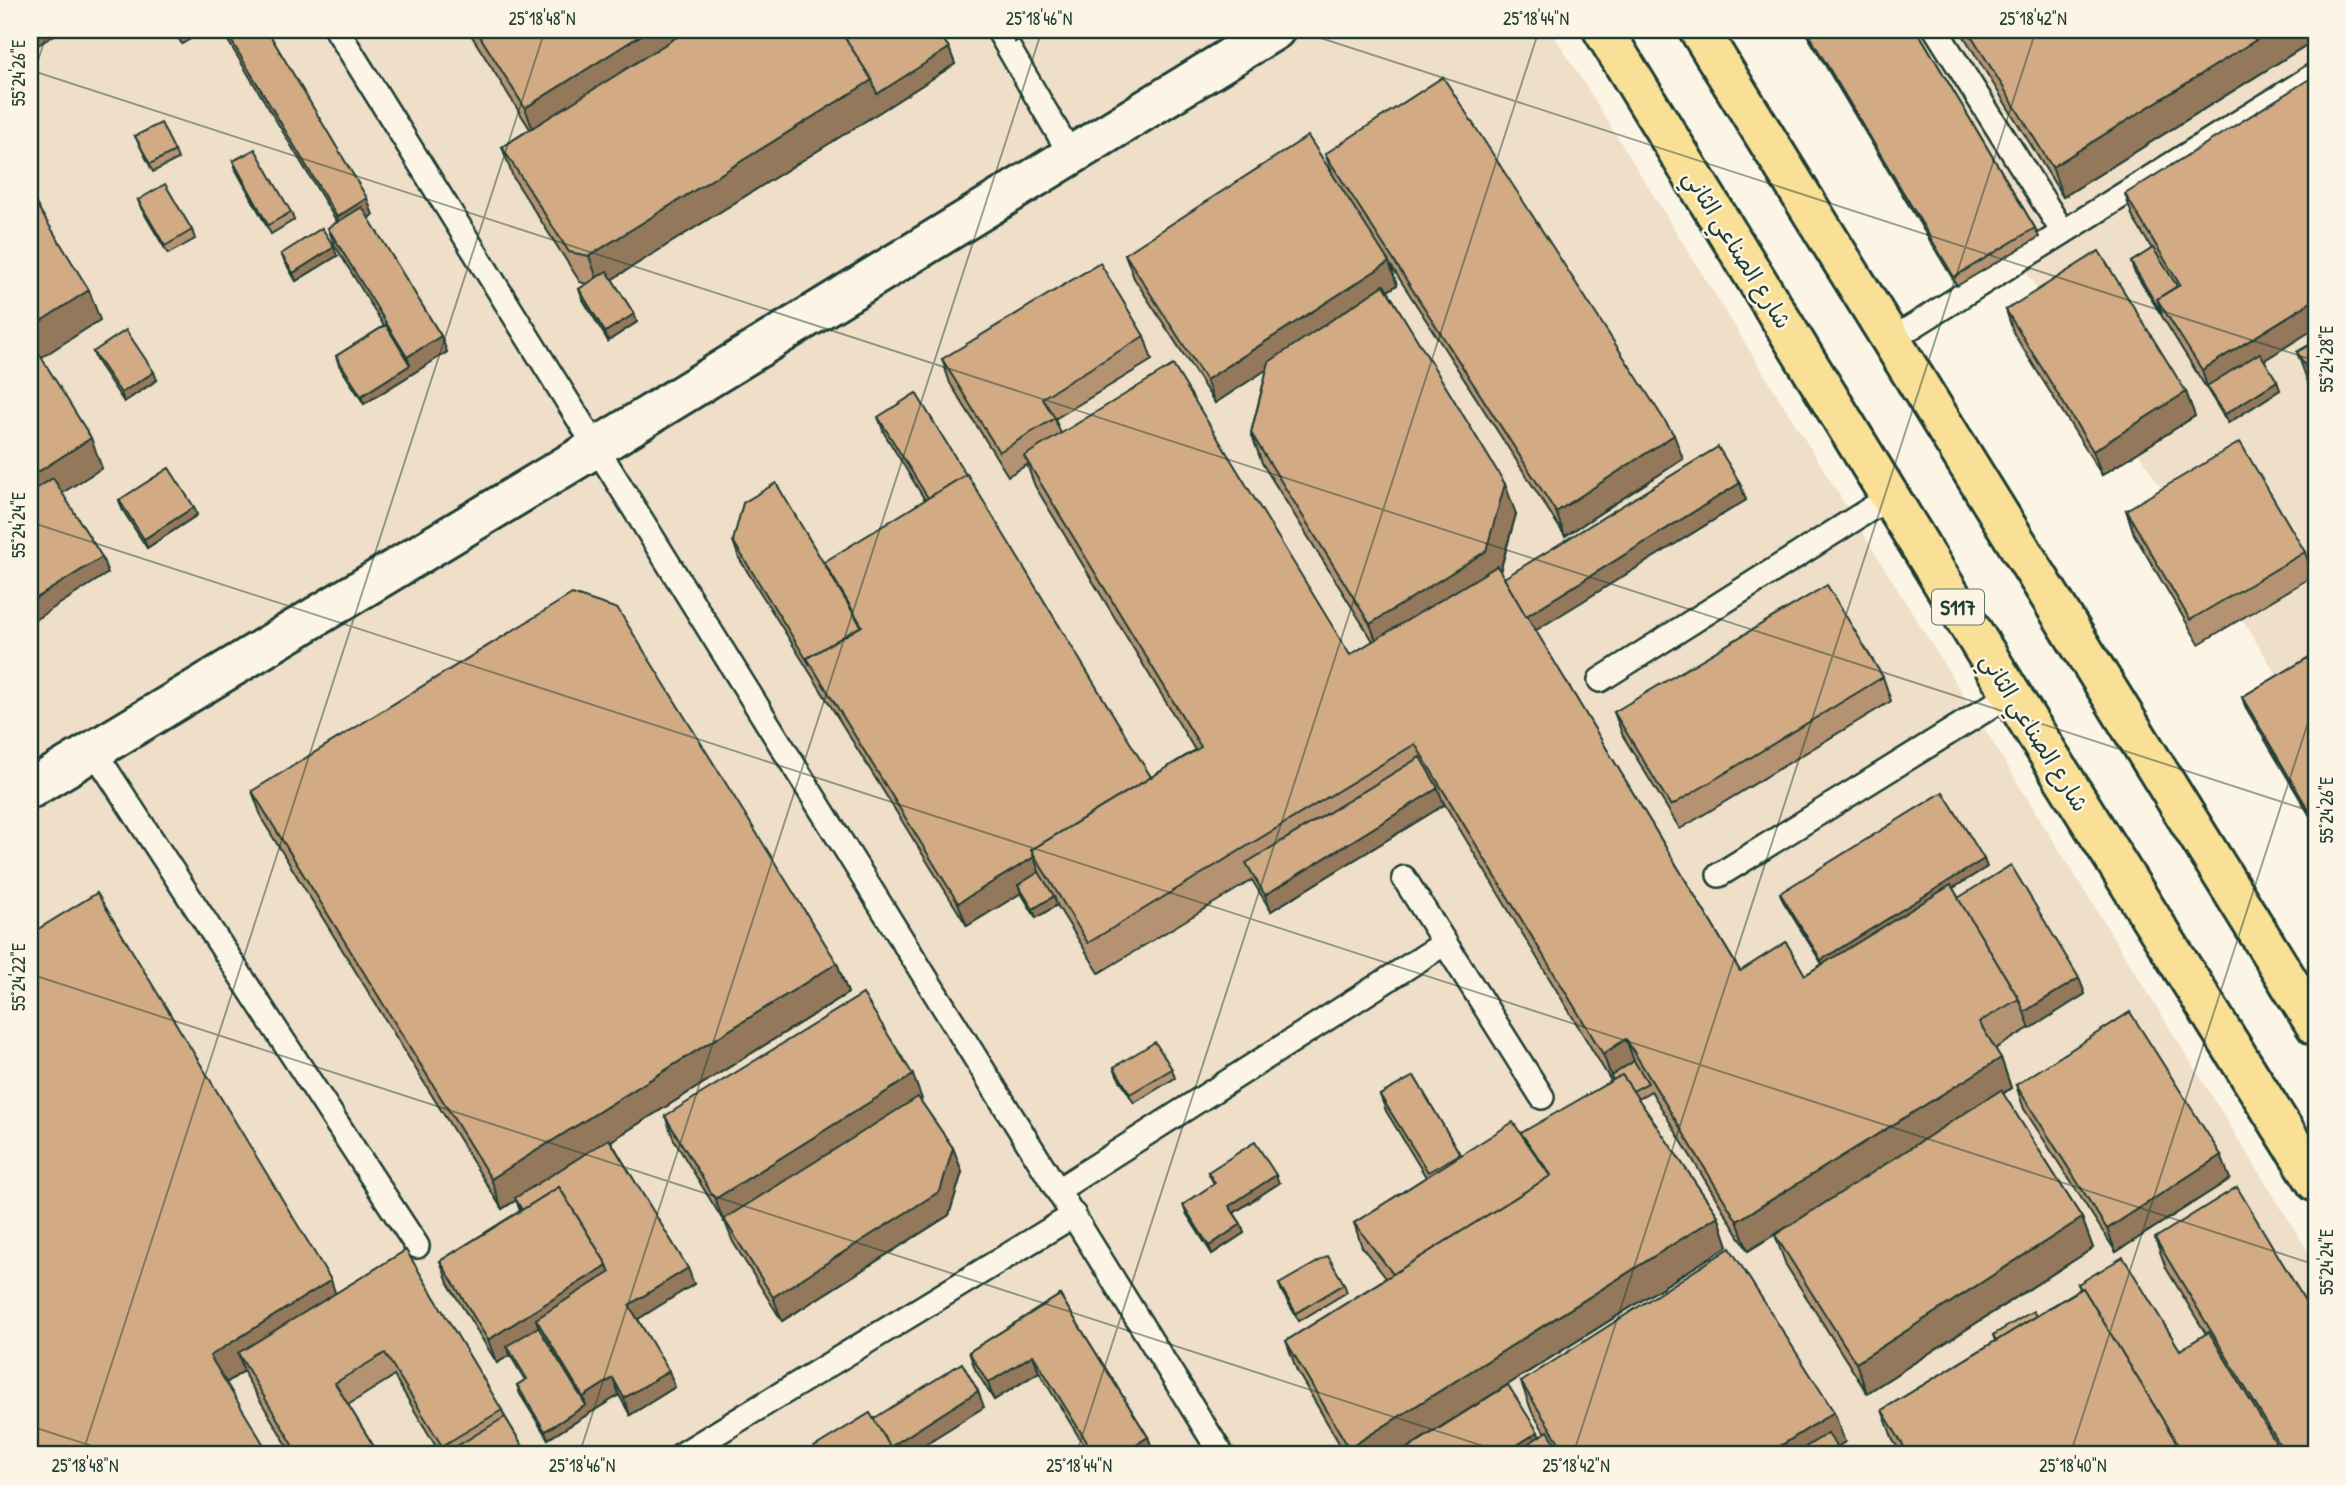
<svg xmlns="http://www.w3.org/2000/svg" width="2346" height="1485" font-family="'Patrick Hand','Playpen Sans Arabic',sans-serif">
<rect width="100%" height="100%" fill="#fcf5e5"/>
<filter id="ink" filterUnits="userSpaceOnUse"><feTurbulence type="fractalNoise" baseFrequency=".0143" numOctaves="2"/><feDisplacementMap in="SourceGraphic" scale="14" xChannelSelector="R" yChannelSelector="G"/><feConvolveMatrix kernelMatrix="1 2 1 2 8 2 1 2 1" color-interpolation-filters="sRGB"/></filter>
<g filter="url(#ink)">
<g fill="#efdfc8">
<polygon points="30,30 1551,30 2316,1264 2316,1455 30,1455"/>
<polygon points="1876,30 2316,30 2316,738"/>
</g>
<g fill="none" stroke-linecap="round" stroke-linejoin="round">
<g stroke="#1f3d34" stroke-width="28">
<g id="lane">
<polyline points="337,30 1222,1455"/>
<polyline points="998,30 1071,155"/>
<polyline points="1936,30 2063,232"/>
<polyline points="1891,340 2316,74"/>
<polyline points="1600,680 1891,496"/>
<polyline points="94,751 417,1246"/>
<polyline points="1719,875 2011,694"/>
<polyline points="1404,878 1542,1097"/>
<polyline points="1058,1190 1445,943"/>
<polyline points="681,1455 1074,1215"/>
</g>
</g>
<g stroke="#1f3d34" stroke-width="44">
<polyline id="secondary" points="30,789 597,447 1275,30"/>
</g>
<g stroke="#1f3d34" stroke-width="44">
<g id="primary">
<polyline points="1603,30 2011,694 2316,1182"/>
<polyline points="1699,30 2316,1026"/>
</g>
</g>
<use href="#lane" stroke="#fcf5e5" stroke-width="23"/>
<use href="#secondary" stroke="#fcf5e5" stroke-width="38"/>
<use href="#primary" stroke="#f9e096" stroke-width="38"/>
</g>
<g fill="#b59372" stroke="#1f3d34" stroke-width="2">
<polygon points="173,30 206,30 182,44"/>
<polygon points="223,30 267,30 373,215 368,218 441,336 447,352 364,404 339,365 336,356 384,326 334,244 328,228 337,222 224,34"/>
<polygon points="468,30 937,30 949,48 955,64 883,110 612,279 634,314 637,322 608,341 582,298 579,289 587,284 580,282 513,177 502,147 530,129"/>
<polygon points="1008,30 1033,30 1015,42"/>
<polygon points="1804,30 1917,30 2035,228 2039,237 1957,286"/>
<polygon points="1960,30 2316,30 2316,39 2063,197"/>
<polygon points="135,136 175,151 178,159 153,172"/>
<polygon points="1325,154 1683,459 1565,536 1390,264 1397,285 1388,291 1516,514 1500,572 1504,578 1740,483 1746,500 1535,630 1740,971 1805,975 1822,964 1783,901 1780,893 1987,867 1953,888 1958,898 2079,978 2085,994 1995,1049 2001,1058 2011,1088 2003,1094 2082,1218 2093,1248 1867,1393 1786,1265 1775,1235 1812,1211 1748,1251 1651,1091 1638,1099 1718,1216 1728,1246 1396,1455 1346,1455 1297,1371 1286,1341 1386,1278 1362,1247 1354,1223 1426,1177 1386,1111 1380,1095 1414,1076 1460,1155 1522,1135 1611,1081 1444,803 1444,805 1271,911 1252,880 1099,973 1057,905 1036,918 1021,893 967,926 739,558 733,541 826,567 925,500 884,433 878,417 1151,777 1195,750 1035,486 1027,465 1008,476 950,383 942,359 1144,336 1152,360 1055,419 1061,434 1350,655 1373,641 1262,463 1251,433 1267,369 1215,403 1134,278 1125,254 1333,175"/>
<polygon points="233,161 291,212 294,220 271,234 236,170"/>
<polygon points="2125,194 2264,361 2280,390 2228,423 2134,271 2131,262 2152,249 2133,218"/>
<polygon points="138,200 192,230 195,239 168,254 141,208"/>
<polygon points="281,254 337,256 296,281 285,262"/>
<polygon points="2006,310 2186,392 2195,416 2102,475 2014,334"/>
<polygon points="2316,341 2316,396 2308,382 2297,352"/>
<polygon points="93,352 157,380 124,402 96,360"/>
<polygon points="119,500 194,507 197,515 147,548 122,509"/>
<polygon points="2126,510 2305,552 2313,576 2199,644 2134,534"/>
<polygon points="2316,653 2316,826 2245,706 2242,697"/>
<polygon points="1883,677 1891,701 1680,829 1623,736 1614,712"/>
<polygon points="252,791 837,963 848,993 611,1141 694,1284 638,1319 675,1387 630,1415 619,1395 548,1439 520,1394 517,1385 525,1380 510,1355 497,1363 449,1285 440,1261 520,1211 516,1200 502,1209 263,821"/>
<polygon points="1114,1067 1172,1069 1175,1078 1134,1103 1117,1075"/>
<polygon points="2016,1085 2230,1179 2116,1252 2024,1109"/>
<polygon points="922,1099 920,1100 953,1148 962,1172 949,1215 782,1321 733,1242 725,1222 724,1222 674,1140 665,1116"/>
<polygon points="1208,1172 1279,1183 1234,1213 1241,1224 1244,1233 1212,1254 1186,1213 1183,1205 1214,1184"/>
<polygon points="2155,1238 2316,1455 1902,1455 1893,1440 1882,1410 1995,1341 1993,1335 2036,1316 2080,1289 2078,1284 2180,1350 2206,1334 2166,1268"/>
<polygon points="1279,1284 1344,1284 1347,1292 1299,1321 1282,1292"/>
<polygon points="336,1293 502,1410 505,1417 528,1455 441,1455 394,1376 348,1405 379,1455 293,1455 246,1377 244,1371 226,1383 30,1455"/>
<polygon points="1060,1295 1148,1437 1154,1454 1152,1455 1090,1455 1039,1372 994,1400 975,1369 969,1352"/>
<polygon points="1521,1382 1845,1442 1836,1447 1841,1455 1397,1455 1539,1436 1545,1433 1532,1412"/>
</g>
<g fill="#93785c" stroke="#1f3d34" stroke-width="2">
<polygon points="30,30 55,30 56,34 30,50"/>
<polygon points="649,30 708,30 536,138 525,108"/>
<polygon points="1010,30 1033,30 1015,42"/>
<polygon points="2272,30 2316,30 2316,39 2063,197 2052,167"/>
<polygon points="949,48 955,64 883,110 600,287 589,256 872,80"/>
<polygon points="367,198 373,215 343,233 337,217"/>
<polygon points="334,247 337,256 296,281 293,273"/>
<polygon points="1389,262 1397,285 1215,403 1206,380"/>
<polygon points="89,290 100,320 36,361 30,344 30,328"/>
<polygon points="2316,299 2316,328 2212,393 2207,386 2202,370"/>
<polygon points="634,314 637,322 608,341 605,332"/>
<polygon points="441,336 447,352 364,404 361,396 410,365 407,357"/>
<polygon points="154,372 157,380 124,402 121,393"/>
<polygon points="2277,381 2280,390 2228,423 2225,414"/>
<polygon points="2186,392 2195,416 2102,475 2093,451"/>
<polygon points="1674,435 1683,459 1565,536 1556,512"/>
<polygon points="91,438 102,468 30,513 30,477"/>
<polygon points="1740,483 1746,500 1530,634 1524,617"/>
<polygon points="1505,484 1516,514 1497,581 1381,654 1370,624"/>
<polygon points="194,507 197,515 147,548 144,539"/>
<polygon points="102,557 108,573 30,623 30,602"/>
<polygon points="1438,788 1444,805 1271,911 1265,895"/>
<polygon points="1034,857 1042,880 1018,885 1021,893 967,926 958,903"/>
<polygon points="1984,859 1987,867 1824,968 1821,960"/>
<polygon points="1054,896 1057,905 1036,918 1033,909"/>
<polygon points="837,963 848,993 502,1209 491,1179"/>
<polygon points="2079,978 2085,994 2030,1029 2024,1012"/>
<polygon points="1626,1039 1637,1069 1611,1076 1603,1054"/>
<polygon points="2001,1058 2011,1088 1748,1251 1737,1221"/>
<polygon points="913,1075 922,1099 726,1221 724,1219 725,1222 724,1222 715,1199"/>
<polygon points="953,1148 962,1172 949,1215 782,1321 773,1297"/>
<polygon points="2221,1155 2230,1179 2116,1252 2107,1229"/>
<polygon points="1276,1175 1279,1183 1232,1214 1229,1206"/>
<polygon points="1718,1216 1728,1246 1396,1455 1351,1455 1349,1448"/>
<polygon points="2082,1218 2093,1248 1867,1393 1856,1363"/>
<polygon points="1241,1224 1244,1233 1212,1254 1209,1246"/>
<polygon points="607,1265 616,1289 536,1319 541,1335 507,1346 510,1355 497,1363 488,1340"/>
<polygon points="688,1268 694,1284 635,1321 629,1305"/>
<polygon points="331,1280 341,1310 238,1353 244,1371 221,1386 210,1356"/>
<polygon points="1033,1355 1039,1372 994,1400 988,1383"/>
<polygon points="669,1371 675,1387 630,1415 624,1398"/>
<polygon points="613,1378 619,1395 548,1439 545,1431 586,1405 583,1397"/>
<polygon points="978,1391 984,1407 908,1455 891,1455 888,1448"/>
<polygon points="1834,1412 1845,1442 1824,1455 1766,1455"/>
<polygon points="1538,1432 1544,1449 1533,1455 1501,1455"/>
<polygon points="1148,1437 1154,1454 1152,1455 1119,1455"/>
</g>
<g fill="#d2ab84" stroke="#1f3d34" stroke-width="2">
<polygon points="225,30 267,30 367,198 337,217"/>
<polygon points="476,30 649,30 525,108"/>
<polygon points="688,30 840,30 872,80 589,256 569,252 502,147"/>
<polygon points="840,30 937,30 949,48 877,94 872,80"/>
<polygon points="1806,30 1917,30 2035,228 1954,277"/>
<polygon points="1968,30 2272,30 2052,167"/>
<polygon points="2316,75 2316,299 2202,370 2157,299 2180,285 2125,194"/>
<polygon points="1443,77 1674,435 1556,512 1325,154"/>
<polygon points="161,123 175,151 150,164 135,136"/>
<polygon points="1308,136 1389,262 1206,380 1125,254"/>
<polygon points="255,149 291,212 268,225 233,161"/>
<polygon points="165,184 192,230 165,246 138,200"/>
<polygon points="30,194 89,290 30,328"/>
<polygon points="362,207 441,336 407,357 328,228"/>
<polygon points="322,228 334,247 293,273 281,254"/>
<polygon points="2153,248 2177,286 2157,299 2162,314 2131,262"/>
<polygon points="2099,251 2186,392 2093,451 2006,310"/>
<polygon points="1100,263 1144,336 1042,398 1055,418 999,452 942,359"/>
<polygon points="607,271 634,314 605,332 579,289"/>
<polygon points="1384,285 1505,484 1486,551 1370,624 1251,433 1269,362"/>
<polygon points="386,325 410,365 361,396 336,356"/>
<polygon points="126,330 154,372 121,393 93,352"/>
<polygon points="30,339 91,438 30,477"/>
<polygon points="2316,341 2316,384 2297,352"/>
<polygon points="2260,353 2277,381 2225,414 2207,386"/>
<polygon points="1173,365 1350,655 1497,566 1740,971 1786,942 1805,975 1951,885 2019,999 1979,1022 2001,1058 1737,1221 1626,1039 1603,1054 1415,744 1088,943 1031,850 1201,747 1024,456"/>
<polygon points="916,393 966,475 928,498 878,417"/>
<polygon points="2240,442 2305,552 2190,620 2126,510"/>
<polygon points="1718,447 1740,483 1526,616 1504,578"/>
<polygon points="169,468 194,507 144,539 119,500"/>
<polygon points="967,474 1151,777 1031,850 1034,857 958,903 807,658 862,626 824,562"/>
<polygon points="53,478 102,557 30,602 30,493"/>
<polygon points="776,483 861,626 807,658 810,665 733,541 743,503"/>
<polygon points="1827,585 1883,677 1671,806 1614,712"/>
<polygon points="572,594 618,609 837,963 491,1179 252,791"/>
<polygon points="2316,653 2316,818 2314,819 2242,697"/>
<polygon points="1420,757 1438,788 1265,895 1246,863"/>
<polygon points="1943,792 1984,859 1821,960 1780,893"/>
<polygon points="2011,865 2079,978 2024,1012 2019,999 1958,898"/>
<polygon points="1039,872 1054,896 1033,909 1018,885"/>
<polygon points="97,893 331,1280 210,1356 270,1455 30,1455 30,934"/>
<polygon points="863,994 913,1075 715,1199 665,1116"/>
<polygon points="2130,1012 2221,1155 2107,1229 2016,1085"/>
<polygon points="1155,1042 1172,1069 1130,1094 1114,1067"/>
<polygon points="1634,1061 1648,1083 1633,1091 1622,1075 1613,1080 1611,1076"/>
<polygon points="1622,1075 1718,1216 1349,1448 1286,1341 1551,1175 1521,1133"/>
<polygon points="1414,1076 1460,1154 1428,1172 1380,1095"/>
<polygon points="2001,1090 2082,1218 1856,1363 1775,1235"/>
<polygon points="918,1097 953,1148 940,1191 773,1297 724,1219"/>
<polygon points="1513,1122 1550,1176 1393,1274 1354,1223"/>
<polygon points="609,1139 688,1268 629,1305 669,1371 624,1398 613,1378 583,1397 536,1319 610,1272 607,1265 559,1187 522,1210 515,1198"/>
<polygon points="1255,1142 1276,1175 1229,1206 1241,1224 1209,1246 1183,1205 1215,1183 1208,1172"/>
<polygon points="559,1187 607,1265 488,1340 440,1261"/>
<polygon points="2237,1187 2316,1319 2316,1455 2286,1455 2155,1238"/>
<polygon points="1730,1248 1834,1412 1766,1455 1567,1455 1521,1382"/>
<polygon points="406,1250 502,1410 442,1446 385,1353 335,1383 379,1455 299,1455 238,1353"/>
<polygon points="1328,1256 1344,1284 1296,1313 1279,1284"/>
<polygon points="2123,1257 2180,1350 2209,1332 2283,1455 2184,1455 2083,1288 2081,1289 2078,1284"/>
<polygon points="2083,1288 2184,1455 1909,1455 1882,1410"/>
<polygon points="1060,1295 1148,1437 1119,1455 1095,1455 1033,1355 988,1383 969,1352"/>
<polygon points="2033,1311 2036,1316 1996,1341 1993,1335"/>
<polygon points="538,1327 586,1405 545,1431 517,1385 527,1379 507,1346"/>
<polygon points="962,1363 978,1391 890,1447 873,1419"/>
<polygon points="1508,1385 1538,1432 1501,1455 1397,1455"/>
<polygon points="870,1413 895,1455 801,1455"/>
<polygon points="505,1417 528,1455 445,1455 444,1454"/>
<polygon points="1548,1431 1563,1455 1510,1455"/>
<polygon points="1828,1433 1841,1455 1793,1455"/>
</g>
</g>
<path fill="none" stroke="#1f3d34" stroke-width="2" stroke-opacity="0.45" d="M1296,30l1020,331M30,70l2286,743M30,85l18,-55M30,522l2286,743M30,974l1481,481M30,1426l90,29M82,1455l463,-1425M579,1455l463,-1425M1076,1455l463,-1425M1573,1455l463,-1425M2070,1455l246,-757"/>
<g text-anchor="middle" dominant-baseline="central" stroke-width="5" stroke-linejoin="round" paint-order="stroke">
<rect fill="#fcf5e5" stroke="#617469" stroke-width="2" x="1932" y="589.5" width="52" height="35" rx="5"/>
<g font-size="21" font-weight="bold" fill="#1f3d34">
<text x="1958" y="607">S117</text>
</g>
<g font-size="23" fill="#1f3d34" stroke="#fcf5e5">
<text transform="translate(1738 249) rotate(58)">شارع الصناعي الثاني</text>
<text transform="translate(2035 732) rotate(58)">شارع الصناعي الثاني</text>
</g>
</g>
<rect width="2346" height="1485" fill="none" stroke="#fcf5e5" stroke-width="77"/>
<rect x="38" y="38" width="2270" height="1408" fill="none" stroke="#1f3d34" stroke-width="2.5"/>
<g font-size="18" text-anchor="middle" fill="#1f3d34">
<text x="542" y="25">25°18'48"N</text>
<text x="1039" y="25">25°18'46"N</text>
<text x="1536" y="25">25°18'44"N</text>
<text x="2033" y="25">25°18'42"N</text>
<text transform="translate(19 73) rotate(-90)" y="6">55°24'26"E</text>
<text transform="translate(2327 359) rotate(-90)" y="6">55°24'28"E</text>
<text transform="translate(19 525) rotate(-90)" y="6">55°24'24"E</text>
<text transform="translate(2327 810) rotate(-90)" y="6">55°24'26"E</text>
<text transform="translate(19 977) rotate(-90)" y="6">55°24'22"E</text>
<text transform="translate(2327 1262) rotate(-90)" y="6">55°24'24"E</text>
<text x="85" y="1472">25°18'48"N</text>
<text x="582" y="1472">25°18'46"N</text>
<text x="1079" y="1472">25°18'44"N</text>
<text x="1576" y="1472">25°18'42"N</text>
<text x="2073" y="1472">25°18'40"N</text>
</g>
</svg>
